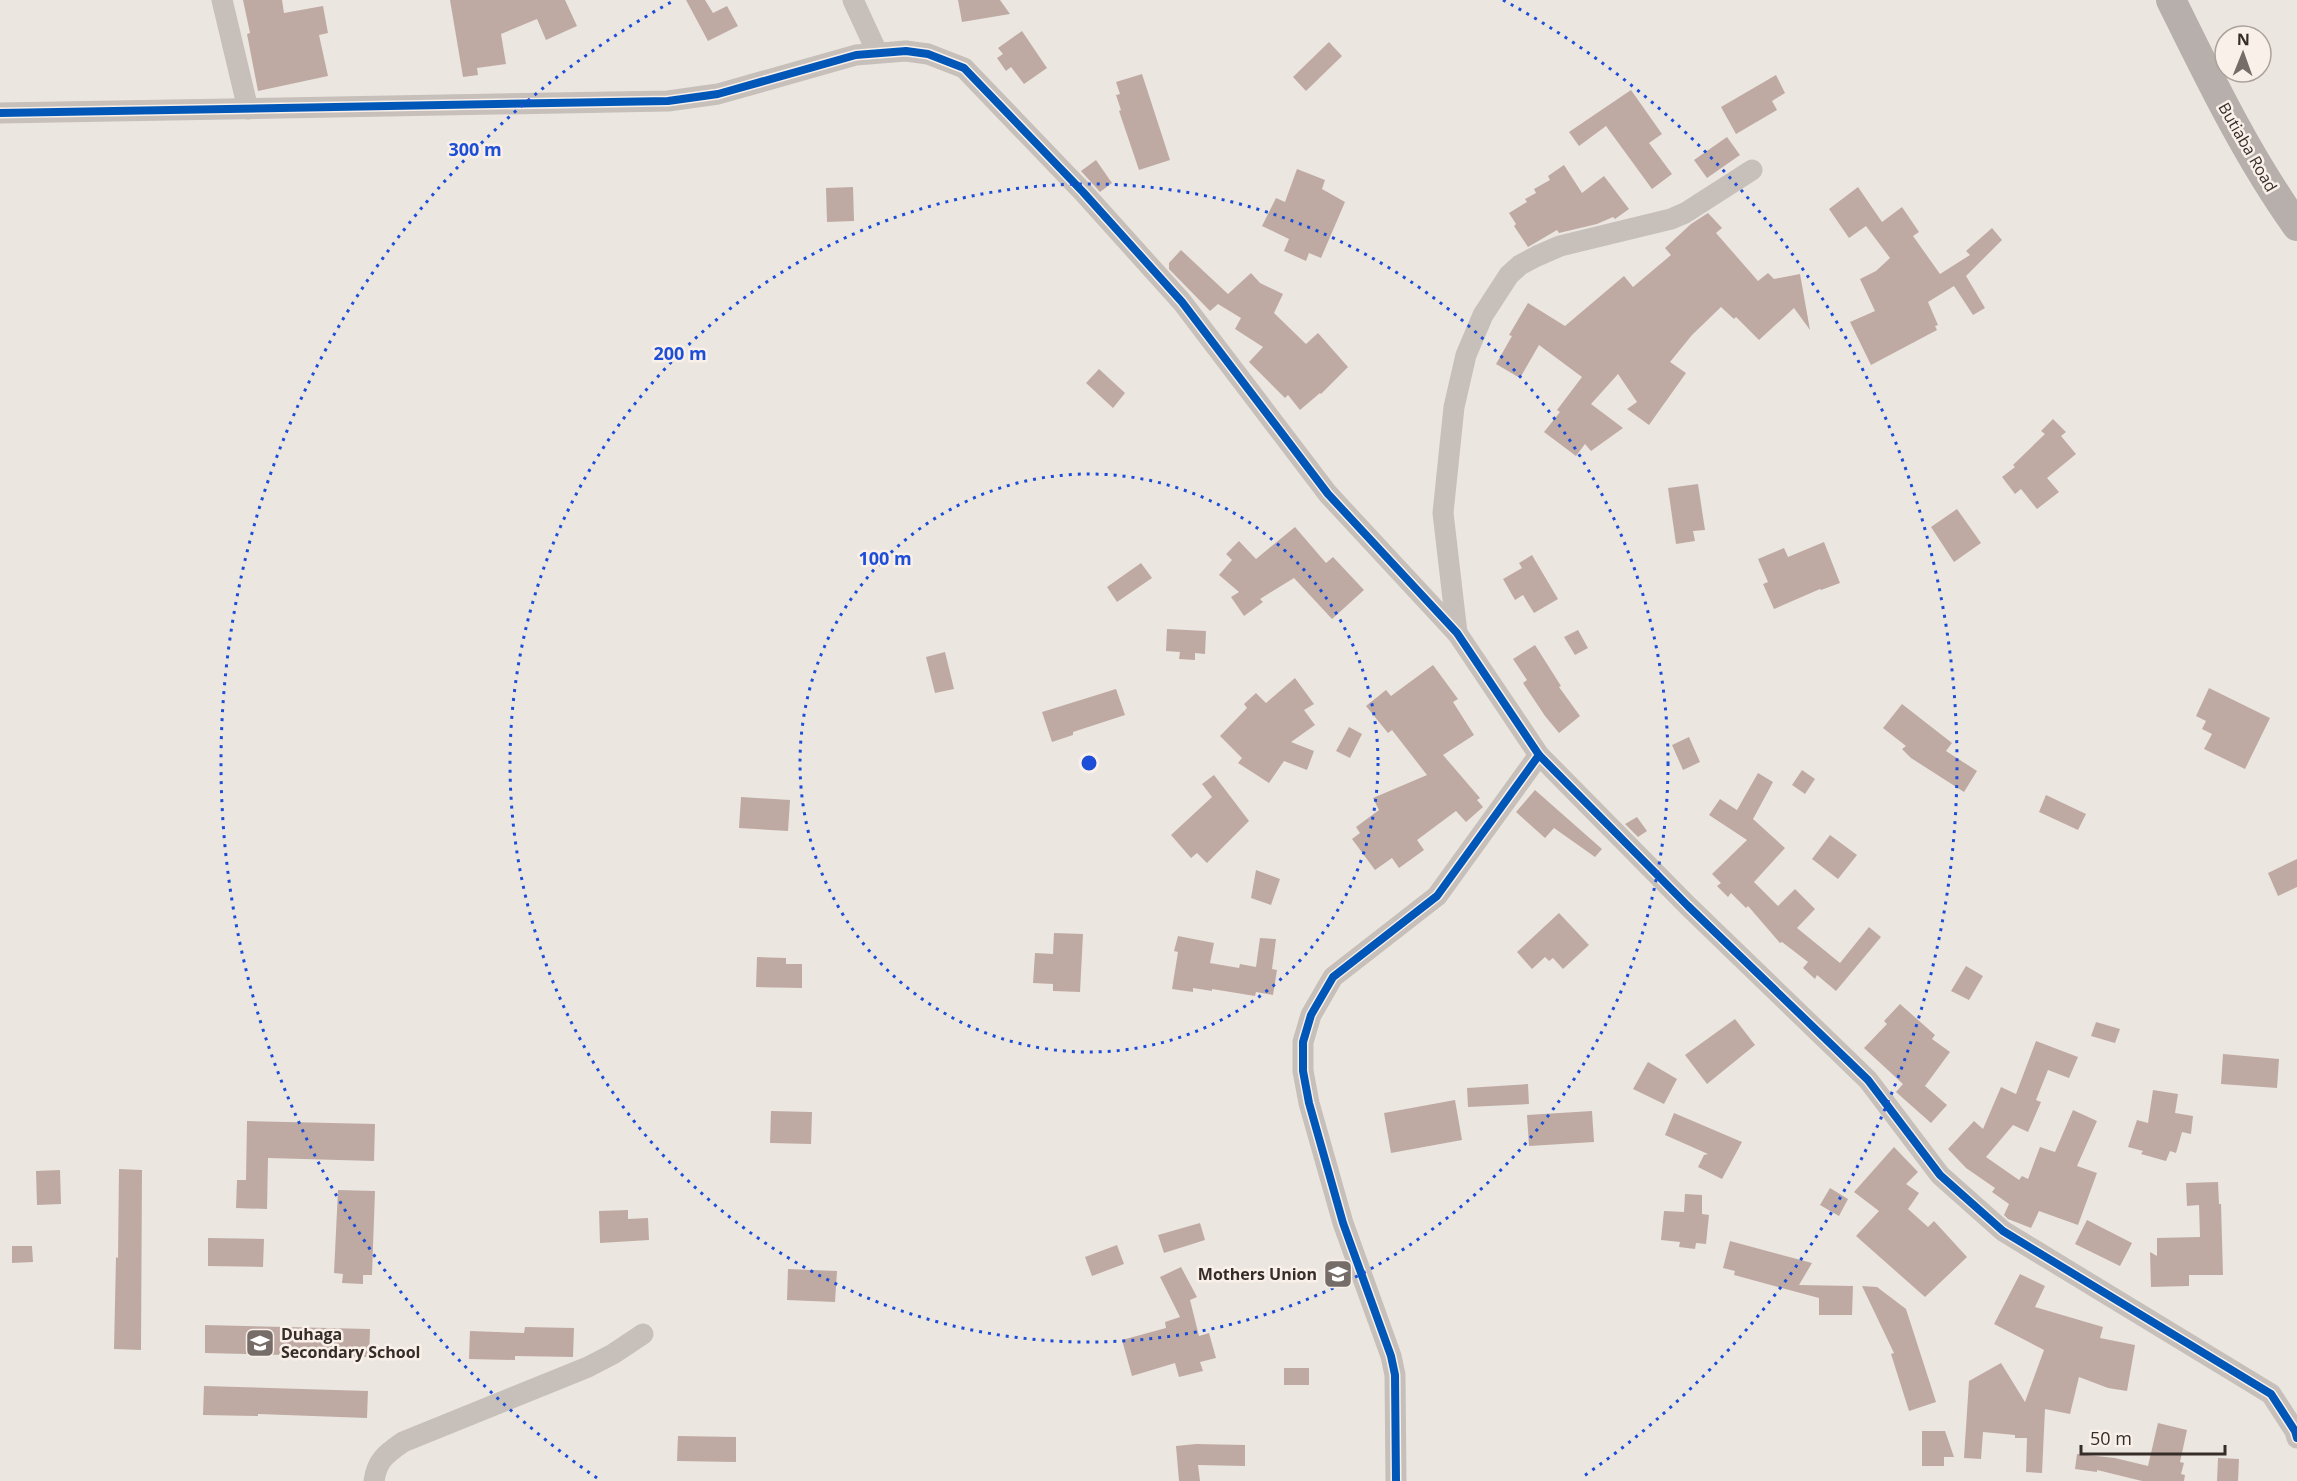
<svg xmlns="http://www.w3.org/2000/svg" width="2297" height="1481" font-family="'Open Sans',sans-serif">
<rect width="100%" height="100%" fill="#ece6e1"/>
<g fill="#bfaaa3">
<polygon points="243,0 282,0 284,13 323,6 328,33 319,35 328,76 258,91 247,34 250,33"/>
<polygon points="450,0 565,0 577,26 546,40 537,19 501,34 506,64 477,68 478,75 463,77"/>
<polygon points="686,0 705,0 713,13 727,6 738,26 708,41"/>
<polygon points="958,0 1000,0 1010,14 962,22"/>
<polygon points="1022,31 1047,68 1024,84 1011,67 1006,71 997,58 1003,54 998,48"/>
<polygon points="1329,42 1342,56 1306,91 1293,77"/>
<polygon points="1142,74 1170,160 1139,170 1119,111 1121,110 1116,95 1120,94 1116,82"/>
<polygon points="1776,75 1785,93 1772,101 1777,110 1736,134 1721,107"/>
<polygon points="1631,90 1662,134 1649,143 1672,174 1652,189 1606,126 1579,146 1569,132"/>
<polygon points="1727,137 1740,155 1707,178 1694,160"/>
<polygon points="1096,160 1112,183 1100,192 1081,171"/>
<polygon points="1564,165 1582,193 1604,176 1629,209 1615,219 1613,217 1597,224 1559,233 1557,230 1528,247 1514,226 1516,224 1509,213 1527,202 1525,199 1536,193 1534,189 1550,180 1548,176"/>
<polygon points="1297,169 1325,180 1322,189 1345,202 1321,258 1309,253 1306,261 1284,251 1289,239 1262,226 1276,198 1285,202"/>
<polygon points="853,187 854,221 827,222 826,188"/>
<polygon points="1858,187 1882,222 1902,207 1919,232 1913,236 1940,274 1970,255 1966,251 1992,228 2002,240 1966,276 1985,308 1973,315 1954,286 1928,302 1938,325 1935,326 1937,330 1871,365 1850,322 1875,311 1860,279 1876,271 1890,258 1866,226 1849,238 1829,209"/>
<polygon points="1708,213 1722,228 1716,233 1758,281 1768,273 1774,279 1800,274 1810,330 1794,308 1759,340 1736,317 1734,319 1721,307 1692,335 1670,362 1686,373 1649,425 1627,409 1637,402 1618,374 1591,404 1623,428 1591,451 1585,444 1576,456 1544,432 1560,412 1557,410 1582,377 1539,345 1520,378 1496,364 1512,336 1509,335 1528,303 1565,326 1624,276 1633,287 1671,255 1665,248 1691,224"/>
<polygon points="1181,250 1228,294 1251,273 1260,283 1283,294 1274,313 1306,344 1318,333 1348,367 1321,394 1320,393 1300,410 1288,395 1285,398 1249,362 1263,347 1235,329 1241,318 1218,304 1210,311 1169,269 1169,263"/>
<polygon points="1099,369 1125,393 1113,408 1086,383"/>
<polygon points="2053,419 2066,432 2061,436 2076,454 2047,478 2059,492 2037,509 2021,489 2015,494 2002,477 2015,467 2013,465 2045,434 2041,431"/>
<polygon points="1698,484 1705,530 1693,531 1695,541 1676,544 1668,488"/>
<polygon points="1957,509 1981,543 1954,562 1931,527"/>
<polygon points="1295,527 1326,563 1333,557 1364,590 1332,619 1294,578 1260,599 1263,602 1244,616 1231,597 1239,592 1219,575 1232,560 1226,554 1239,541 1256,559"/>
<polygon points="1824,542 1840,583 1821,590 1820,589 1774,609 1763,584 1768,582 1758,559 1784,548 1788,557"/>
<polygon points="1532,555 1558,599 1534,613 1523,595 1515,600 1503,579 1522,568 1519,563"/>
<polygon points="1141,563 1152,578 1117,602 1107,587"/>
<polygon points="1167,629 1206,631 1205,654 1195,653 1195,660 1179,659 1180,652 1166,651"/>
<polygon points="1578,630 1588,648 1575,655 1564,637"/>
<polygon points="1535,645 1561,686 1559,687 1580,716 1559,733 1545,716 1523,683 1527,680 1513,659"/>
<polygon points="945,652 954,689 935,693 926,657"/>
<polygon points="1433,665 1458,699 1453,702 1474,735 1443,755 1480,798 1477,800 1483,807 1466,822 1456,811 1417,840 1424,850 1399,868 1392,858 1375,870 1352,839 1360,833 1356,827 1379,810 1373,798 1427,775 1392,730 1388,733 1366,706 1386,690 1391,696"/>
<polygon points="1295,678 1314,704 1304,710 1315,725 1291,742 1314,751 1307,770 1284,761 1269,783 1238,763 1242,758 1220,736 1247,708 1244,704 1256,693 1266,703"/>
<polygon points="2209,688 2270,718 2245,769 2204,749 2212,734 2202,729 2206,721 2196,716"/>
<polygon points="1116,689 1125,715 1073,732 1073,735 1052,742 1042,712"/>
<polygon points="1902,704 1952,743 1946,751 1977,771 1964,792 1911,758 1902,749 1906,746 1883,728"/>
<polygon points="1349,727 1362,734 1350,758 1336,751"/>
<polygon points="1689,737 1700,762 1683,770 1672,745"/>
<polygon points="1802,770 1815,779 1805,794 1792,785"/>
<polygon points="1758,773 1773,782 1753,819 1785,848 1754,882 1778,906 1795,889 1815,909 1797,928 1840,963 1869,927 1881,937 1836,991 1817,975 1815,979 1803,968 1808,962 1782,942 1780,943 1748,906 1746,908 1731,893 1728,897 1717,886 1721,883 1712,874 1747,840 1709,815 1720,799 1737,810"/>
<polygon points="1214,775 1249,821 1207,863 1197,853 1191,858 1171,835 1212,797 1202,784"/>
<polygon points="1535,790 1602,849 1595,857 1554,828 1545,838 1516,812"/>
<polygon points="2046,795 2086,814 2078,830 2039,812"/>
<polygon points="741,797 790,800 788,831 739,828"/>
<polygon points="1637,817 1647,831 1638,837 1625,824"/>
<polygon points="1830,835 1857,855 1838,879 1812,859"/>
<polygon points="2297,859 2297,887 2278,896 2268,873"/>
<polygon points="1256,870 1280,879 1271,905 1251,898"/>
<polygon points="1559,913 1589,945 1563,969 1553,958 1549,961 1545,957 1532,969 1517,952"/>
<polygon points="1054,933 1083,934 1080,992 1053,991 1053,984 1033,983 1035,953 1053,954"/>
<polygon points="1178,936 1214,943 1210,963 1239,968 1240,964 1256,967 1260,938 1276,939 1272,969 1277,970 1273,995 1256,992 1255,996 1212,989 1212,991 1193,988 1193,992 1172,989 1178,952 1174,951"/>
<polygon points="757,957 786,958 786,964 802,964 802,988 756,987"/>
<polygon points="1966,966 1983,976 1969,1000 1951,991"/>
<polygon points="1900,1004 1935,1035 1932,1039 1950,1052 1925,1086 1947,1105 1931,1123 1896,1092 1903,1084 1864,1048 1887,1024 1884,1021"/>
<polygon points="1735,1019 1755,1045 1707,1084 1685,1055"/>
<polygon points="2096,1022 2120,1029 2115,1043 2091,1036"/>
<polygon points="2036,1041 2078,1057 2069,1078 2048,1070 2036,1100 2041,1102 2028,1132 2013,1125 1986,1157 2019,1180 2022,1176 2028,1179 2040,1147 2055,1152 2073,1110 2097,1121 2077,1166 2097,1173 2078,1225 2039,1211 2031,1228 2008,1219 2004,1215 2009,1204 1992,1192 1995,1188 1966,1168 1948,1149 1974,1121 1983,1129 2001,1087 2016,1094"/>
<polygon points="2223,1054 2279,1059 2277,1088 2221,1084"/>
<polygon points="1648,1062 1677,1079 1664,1104 1633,1089"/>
<polygon points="1528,1084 1529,1104 1468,1107 1467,1088"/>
<polygon points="2153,1090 2178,1094 2175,1113 2193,1116 2191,1134 2182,1132 2176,1153 2170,1151 2166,1161 2141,1154 2143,1151 2128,1147 2137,1120 2148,1123"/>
<polygon points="1455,1100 1462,1140 1391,1153 1384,1113"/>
<polygon points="771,1111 812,1112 811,1144 770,1143"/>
<polygon points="1592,1111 1594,1142 1529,1146 1527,1115"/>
<polygon points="1674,1113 1742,1142 1722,1179 1698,1167 1704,1155 1708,1154 1665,1135"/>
<polygon points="247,1121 375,1124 374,1161 268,1158 267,1209 236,1208 237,1180 246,1180"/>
<polygon points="1894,1147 1918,1172 1906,1184 1919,1193 1908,1209 1928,1227 1934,1221 1967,1257 1925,1297 1856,1236 1879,1211 1854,1192"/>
<polygon points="119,1169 142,1170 141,1350 114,1349 116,1257 118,1258"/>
<polygon points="60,1170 61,1204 37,1205 36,1171"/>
<polygon points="2218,1182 2219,1204 2221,1204 2223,1275 2189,1275 2189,1286 2151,1287 2150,1252 2157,1256 2157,1238 2200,1237 2199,1205 2187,1206 2186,1183"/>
<polygon points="1830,1188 1848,1199 1839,1216 1820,1205"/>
<polygon points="338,1190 375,1191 372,1275 363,1275 363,1284 342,1283 343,1274 334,1273"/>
<polygon points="1685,1194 1702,1195 1702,1214 1709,1215 1706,1244 1696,1243 1695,1249 1679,1247 1680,1242 1661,1240 1664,1211 1684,1212"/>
<polygon points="628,1210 628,1219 648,1218 649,1240 600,1243 599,1211"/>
<polygon points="2087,1220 2132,1243 2120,1266 2075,1244"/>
<polygon points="1200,1223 1205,1240 1164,1253 1158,1235"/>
<polygon points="208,1238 264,1239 263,1267 208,1266"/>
<polygon points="1730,1241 1812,1263 1799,1285 1853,1286 1852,1315 1819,1315 1819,1298 1734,1275 1735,1271 1723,1268"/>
<polygon points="1117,1245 1124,1264 1092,1276 1085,1257"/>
<polygon points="12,1246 32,1246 33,1262 12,1263"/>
<polygon points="1181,1267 1197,1297 1190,1300 1199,1336 1209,1333 1216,1358 1200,1362 1203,1371 1179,1377 1175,1363 1132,1376 1122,1340 1166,1328 1165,1322 1180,1317 1160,1277"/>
<polygon points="788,1269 837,1271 835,1302 787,1300"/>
<polygon points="2020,1274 2045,1286 2035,1307 2103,1327 2100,1338 2135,1345 2127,1391 2108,1388 2079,1377 2070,1414 2045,1409 2042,1473 2026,1472 2027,1438 2015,1438 2015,1435 1983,1432 1981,1459 1964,1458 1969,1381 2001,1363 2025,1402 2044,1350 1994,1324"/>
<polygon points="1862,1286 1877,1287 1906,1309 1936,1402 1909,1411 1891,1354 1894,1353"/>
<polygon points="205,1325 370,1329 369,1357 205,1353"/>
<polygon points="525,1327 574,1328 573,1357 515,1356 515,1360 469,1359 470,1331 524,1333"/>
<rect x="1284" y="1368" width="25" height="17"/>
<polygon points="204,1386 368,1391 367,1418 258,1414 258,1416 203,1415"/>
<polygon points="2158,1423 2187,1430 2180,1462 2184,1463 2181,1474 2185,1475 2184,1481 2142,1481 2097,1470 2097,1472 2075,1469 2077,1454 2115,1458 2148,1466"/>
<polygon points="1922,1431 1945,1431 1954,1457 1944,1457 1944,1466 1922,1466"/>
<polygon points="678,1436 736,1437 736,1462 677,1461"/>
<polygon points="1196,1444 1245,1445 1245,1466 1198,1465 1200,1481 1179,1481 1176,1446"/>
<polygon points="2218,1458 2239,1459 2238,1481 2217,1481"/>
</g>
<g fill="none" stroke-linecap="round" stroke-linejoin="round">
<g stroke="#c6bfba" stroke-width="21">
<polyline points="222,0 248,109"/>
<polyline points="853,0 877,52"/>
<polyline points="0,113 668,101 718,94 856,55 906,51 928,54 964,68 1083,192 1182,302 1328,494 1457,633 1539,755 1688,906 1868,1080 1940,1175 2003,1231 2271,1394 2295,1431 2297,1438"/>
<polyline points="1457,633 1443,513 1454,407 1466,355 1483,315 1509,275 1520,265 1537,256 1560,246 1671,219 1685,213 1752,170"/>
<path d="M374,1481c3,-21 12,-27 29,-39l185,-75 25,-13 30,-20"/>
<polyline points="1396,1481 1395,1375 1391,1356 1343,1223 1309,1103 1303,1071 1303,1042 1311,1015 1333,977 1437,896 1539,755"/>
</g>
<path stroke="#b6afab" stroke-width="30" d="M2171,0c38,77 76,156 126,226"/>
<g stroke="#f9f0e9" stroke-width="11">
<g id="cycleway">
<polyline points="0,113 668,101 718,94 856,55 906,51 928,54 964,68 1083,192 1182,302 1328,494 1457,633 1539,755 1688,906 1868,1080 1940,1175 2003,1231 2271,1394 2295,1431 2297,1438"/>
<polyline points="1396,1481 1395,1375 1391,1356 1343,1223 1309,1103 1303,1071 1303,1042 1311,1015 1333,977 1437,896 1539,755"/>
</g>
</g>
<use href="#cycleway" stroke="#0057b8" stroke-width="8"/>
</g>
<g fill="none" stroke="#1d4ed8" stroke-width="3" stroke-dasharray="3 6">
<circle cx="1089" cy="763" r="289"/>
<circle cx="1089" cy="763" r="579"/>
<path d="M597 1478A868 868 0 0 1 675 0M1503 0A868 868 0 0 1 1581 1478"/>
</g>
<defs>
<g id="school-square" transform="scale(1.5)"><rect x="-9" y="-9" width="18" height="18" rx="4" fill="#766d69" stroke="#f9f0e9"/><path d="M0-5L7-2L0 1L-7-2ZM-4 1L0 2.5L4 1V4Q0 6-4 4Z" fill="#fff"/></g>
</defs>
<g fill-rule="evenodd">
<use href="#school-square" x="1338" y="1274"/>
<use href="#school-square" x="260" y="1343"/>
</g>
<g text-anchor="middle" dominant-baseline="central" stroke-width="5" stroke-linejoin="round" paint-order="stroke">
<g font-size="16" fill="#362c28" stroke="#f9f0e9">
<text transform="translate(2248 147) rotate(60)">Butiaba Road</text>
</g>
<g font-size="16" font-weight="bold" fill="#362c28" stroke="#f9f0e9" text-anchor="end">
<text x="1317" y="1274">Mothers Union</text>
<text x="281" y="1334" text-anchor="start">Duhaga<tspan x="281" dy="18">Secondary School</tspan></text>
</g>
</g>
<circle cx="1089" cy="763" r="9" fill="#1d4ed8" stroke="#f9f0e9" stroke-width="3"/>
<g font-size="18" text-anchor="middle" font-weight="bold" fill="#1d4ed8" stroke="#f9f0e9" stroke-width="5" stroke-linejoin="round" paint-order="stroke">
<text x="475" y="156">300 m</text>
<text x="680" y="360">200 m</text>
<text x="885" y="565">100 m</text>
</g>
<g transform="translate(2243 54) rotate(1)"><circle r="28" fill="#f9f0e9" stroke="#aba29c" stroke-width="1.5"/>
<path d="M0-4.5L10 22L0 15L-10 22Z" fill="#766d69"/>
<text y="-9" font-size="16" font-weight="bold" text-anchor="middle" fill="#362c28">N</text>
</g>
<path d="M2081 1445v9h144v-9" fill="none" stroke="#362c28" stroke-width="3"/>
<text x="2090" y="1445" font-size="18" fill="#362c28" stroke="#f9f0e9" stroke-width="4.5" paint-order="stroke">50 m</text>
</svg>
